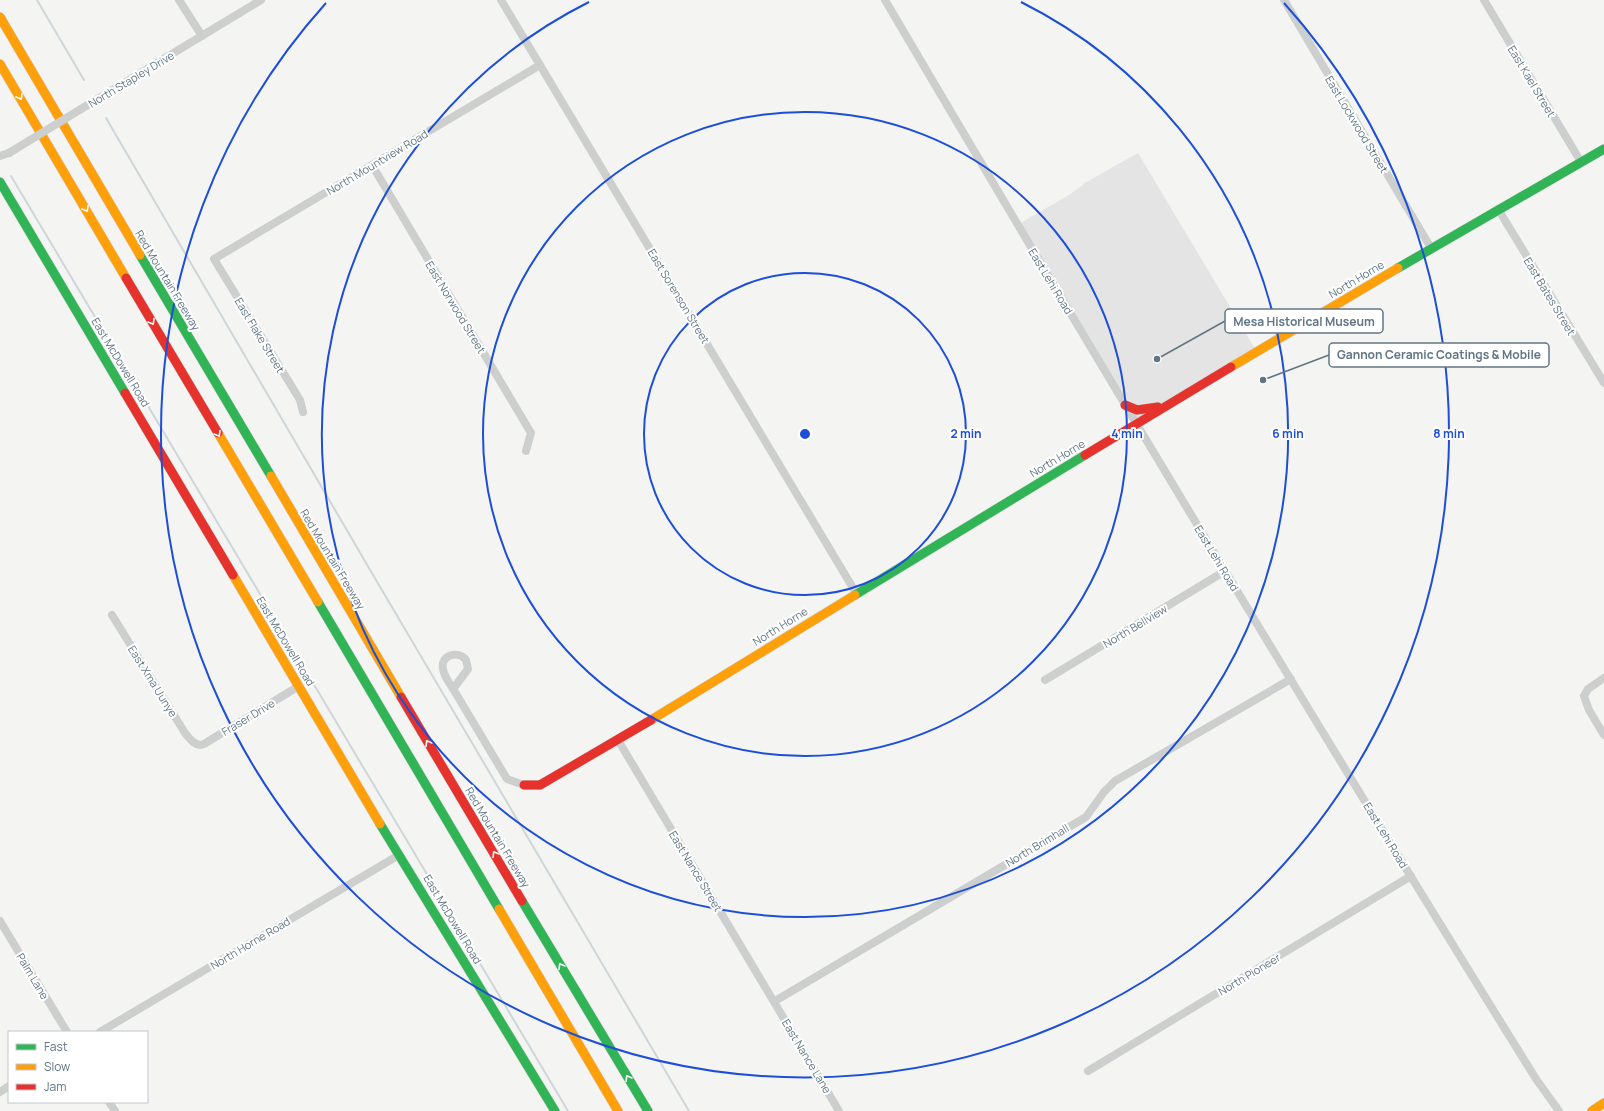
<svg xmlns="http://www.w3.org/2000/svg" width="1604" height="1111" font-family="Manrope,sans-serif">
<rect width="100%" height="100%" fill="#f4f4f2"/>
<polygon fill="#e3e4e3" points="1138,153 1257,352 1136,424 1017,225 1069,195 1083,185 1083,184"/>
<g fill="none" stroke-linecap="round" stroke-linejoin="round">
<g stroke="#ced6d9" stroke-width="2">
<polyline points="37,0 84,80"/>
<polyline points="106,118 376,580 689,1111"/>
<polyline points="11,176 568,1111"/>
</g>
<g stroke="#d0d2d2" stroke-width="10">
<g id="fast">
<polyline points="0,182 125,393"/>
<polyline points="140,255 271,476"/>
<polyline points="1398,268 1604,149"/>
<polyline points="855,595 1085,455"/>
<polyline points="318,602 499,909"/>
<polyline points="380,824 555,1111"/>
<polyline points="522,901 648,1111"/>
</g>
</g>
<g stroke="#d0d2d2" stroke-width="10">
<g id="slow">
<polyline points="0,17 140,255"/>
<polyline points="0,64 126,278"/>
<polyline points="1231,367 1398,268"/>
<polyline points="218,433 318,602"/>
<polyline points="271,476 401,697"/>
<polyline points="233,575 380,824"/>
<polyline points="651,720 855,595"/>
<polyline points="499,909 618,1111"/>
<polyline points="1592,1111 1604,1103"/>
</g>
</g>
<g stroke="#d0d2d2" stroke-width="10">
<g id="jam">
<polyline points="126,278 218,433"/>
<polyline points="125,393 233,575"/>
<polyline points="1125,405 1137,410 1158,407"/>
<polyline points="1085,455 1231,367"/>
<polyline points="401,697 522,901"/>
<polyline points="524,785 540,785 651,720"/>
</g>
</g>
<g stroke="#cdcfcf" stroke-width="8">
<polyline points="179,0 202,36"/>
<polyline points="501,0 856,593"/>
<path d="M885,0c213,362 429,722 651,1079l23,32"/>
<polyline points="1284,0 1431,248"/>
<polyline points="1484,0 1581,162"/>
<polyline points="81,109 261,0"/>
<polyline points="0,156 9,153"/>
<polyline points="372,165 531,433 526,451"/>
<polyline points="1498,209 1604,383"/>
<polyline points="303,412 300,400 214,259 540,65"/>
<path d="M112,615l73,118c4,5 11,15 19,11l95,-58"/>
<polyline points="1604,678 1588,689 1584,696 1589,710 1604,735"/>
<polyline points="1045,680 1225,571"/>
<path d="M453,689l15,-20 -2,-9c-8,-10 -26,-5 -23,9 1,8 8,16 12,23l52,87 17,6"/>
<polyline points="618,740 839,1111"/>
<polyline points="0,921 67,1032"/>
<polyline points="775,1001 1086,817 1104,792 1115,781 1291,679"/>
<polyline points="100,1032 399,855"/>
<polyline points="1088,1071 1411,876"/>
<polyline points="0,1092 9,1086"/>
<polyline points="109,1102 115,1111"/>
</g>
<use href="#fast" stroke="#30b455" stroke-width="9"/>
<use href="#slow" stroke="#ff9f0a" stroke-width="9"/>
<use href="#jam" stroke="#e5322d" stroke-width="9"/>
<polyline stroke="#cdcfcf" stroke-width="8" points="9,153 81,109"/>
</g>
<defs><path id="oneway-chevron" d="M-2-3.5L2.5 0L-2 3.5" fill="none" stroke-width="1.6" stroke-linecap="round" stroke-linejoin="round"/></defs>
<g stroke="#fff">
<use href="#oneway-chevron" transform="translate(20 97) rotate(60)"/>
<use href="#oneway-chevron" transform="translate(86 209) rotate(60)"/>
<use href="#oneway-chevron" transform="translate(152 322) rotate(60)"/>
<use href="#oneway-chevron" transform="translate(218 434) rotate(60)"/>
<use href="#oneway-chevron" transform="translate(428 743) rotate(-121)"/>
<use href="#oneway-chevron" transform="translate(495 854) rotate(-121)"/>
<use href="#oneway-chevron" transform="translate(561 966) rotate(-121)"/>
<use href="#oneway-chevron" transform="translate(628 1078) rotate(-121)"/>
</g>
<g fill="none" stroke="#1d4ed8" stroke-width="2">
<circle cx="805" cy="434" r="161"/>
<circle cx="805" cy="434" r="322"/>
<path d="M1021 2A483 483 0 1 1 589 2"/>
<path d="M1284 3A644 644 0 1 1 326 3"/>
</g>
<g text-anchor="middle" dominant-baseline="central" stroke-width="4" stroke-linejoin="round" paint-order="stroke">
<g font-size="11" fill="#617585" stroke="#fff">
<text transform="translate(131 79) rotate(-31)">North Stapley Drive</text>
<text transform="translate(1532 81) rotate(59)">East Kael Street</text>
<text transform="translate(1357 124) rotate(59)">East Lockwood Street</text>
<text transform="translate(377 162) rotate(-31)">North Mountview Road</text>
<text transform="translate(1356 279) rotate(-31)">North Horne</text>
<text transform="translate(168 280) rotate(59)">Red Mountain Freeway</text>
<text transform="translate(1051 281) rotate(59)">East Lehi Road</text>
<text transform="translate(679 296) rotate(59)">East Sorenson Street</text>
<text transform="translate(1550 296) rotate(59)">East Bates Street</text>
<text transform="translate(456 307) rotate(59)">East Norwood Street</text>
<text transform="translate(260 335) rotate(59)">East Flake Street</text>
<text transform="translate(121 362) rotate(59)">East McDowell Road</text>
<text transform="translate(1057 458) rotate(-31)">North Horne</text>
<text transform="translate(1217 558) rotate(59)">East Lehi Road</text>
<text transform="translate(333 559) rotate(59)">Red Mountain Freeway</text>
<text transform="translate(780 626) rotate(-32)">North Horne</text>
<text transform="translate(1135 626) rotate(-31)">North Bellview</text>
<text transform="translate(286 641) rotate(59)">East McDowell Road</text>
<text transform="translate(153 681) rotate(58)">East Xma Uunye</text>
<text transform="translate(248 717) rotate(-31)">Fraser Drive</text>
<text transform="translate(1386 835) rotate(59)">East Lehi Road</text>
<text transform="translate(498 837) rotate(59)">Red Mountain Freeway</text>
<text transform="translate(1037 845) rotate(-31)">North Brimhall</text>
<text transform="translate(696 871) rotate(59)">East Nance Street</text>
<text transform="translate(453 919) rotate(59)">East McDowell Road</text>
<text transform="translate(250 943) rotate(-31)">North Horne Road</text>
<text transform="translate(1249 974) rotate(-31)">North Pioneer</text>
<text transform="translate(33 976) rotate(59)">Palm Lane</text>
<text transform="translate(807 1056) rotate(59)">East Nance Lane</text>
</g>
</g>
<circle cx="805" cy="434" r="6" fill="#1d4ed8" stroke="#fff" stroke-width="2"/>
<g font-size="12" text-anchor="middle" font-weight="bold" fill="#1d4ed8" stroke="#fff" stroke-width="4" stroke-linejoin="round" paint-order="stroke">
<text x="966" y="438">2 min</text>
<text x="1127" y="438">4 min</text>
<text x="1288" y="438">6 min</text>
<text x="1449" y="438">8 min</text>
</g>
<path fill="none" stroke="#617585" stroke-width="1.5" d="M1157 359L1225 321M1263 380L1329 355"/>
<g fill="#617585" stroke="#fff" stroke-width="1.5">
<circle cx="1157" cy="359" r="4"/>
<circle cx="1263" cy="380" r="4"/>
</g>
<g fill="#fff" stroke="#617585" stroke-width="1.5">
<rect x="1225" y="309" width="158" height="24" rx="4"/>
<rect x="1329" y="343" width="220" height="24" rx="4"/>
</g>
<g font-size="12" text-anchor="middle" font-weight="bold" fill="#617585">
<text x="1304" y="326">Mesa Historical Museum</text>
<text x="1439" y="359">Gannon Ceramic Coatings &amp; Mobile</text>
</g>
<rect x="8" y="1031" width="140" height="72" fill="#ffffff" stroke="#c0c8ce"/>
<rect x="16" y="1044" width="20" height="6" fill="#30b455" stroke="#c0c8ce"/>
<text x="44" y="1051" font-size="12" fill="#617585">Fast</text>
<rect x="16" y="1064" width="20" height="6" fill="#ff9f0a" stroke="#c0c8ce"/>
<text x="44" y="1071" font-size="12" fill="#617585">Slow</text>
<rect x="16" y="1084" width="20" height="6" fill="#e5322d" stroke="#c0c8ce"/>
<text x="44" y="1091" font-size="12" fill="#617585">Jam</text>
</svg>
